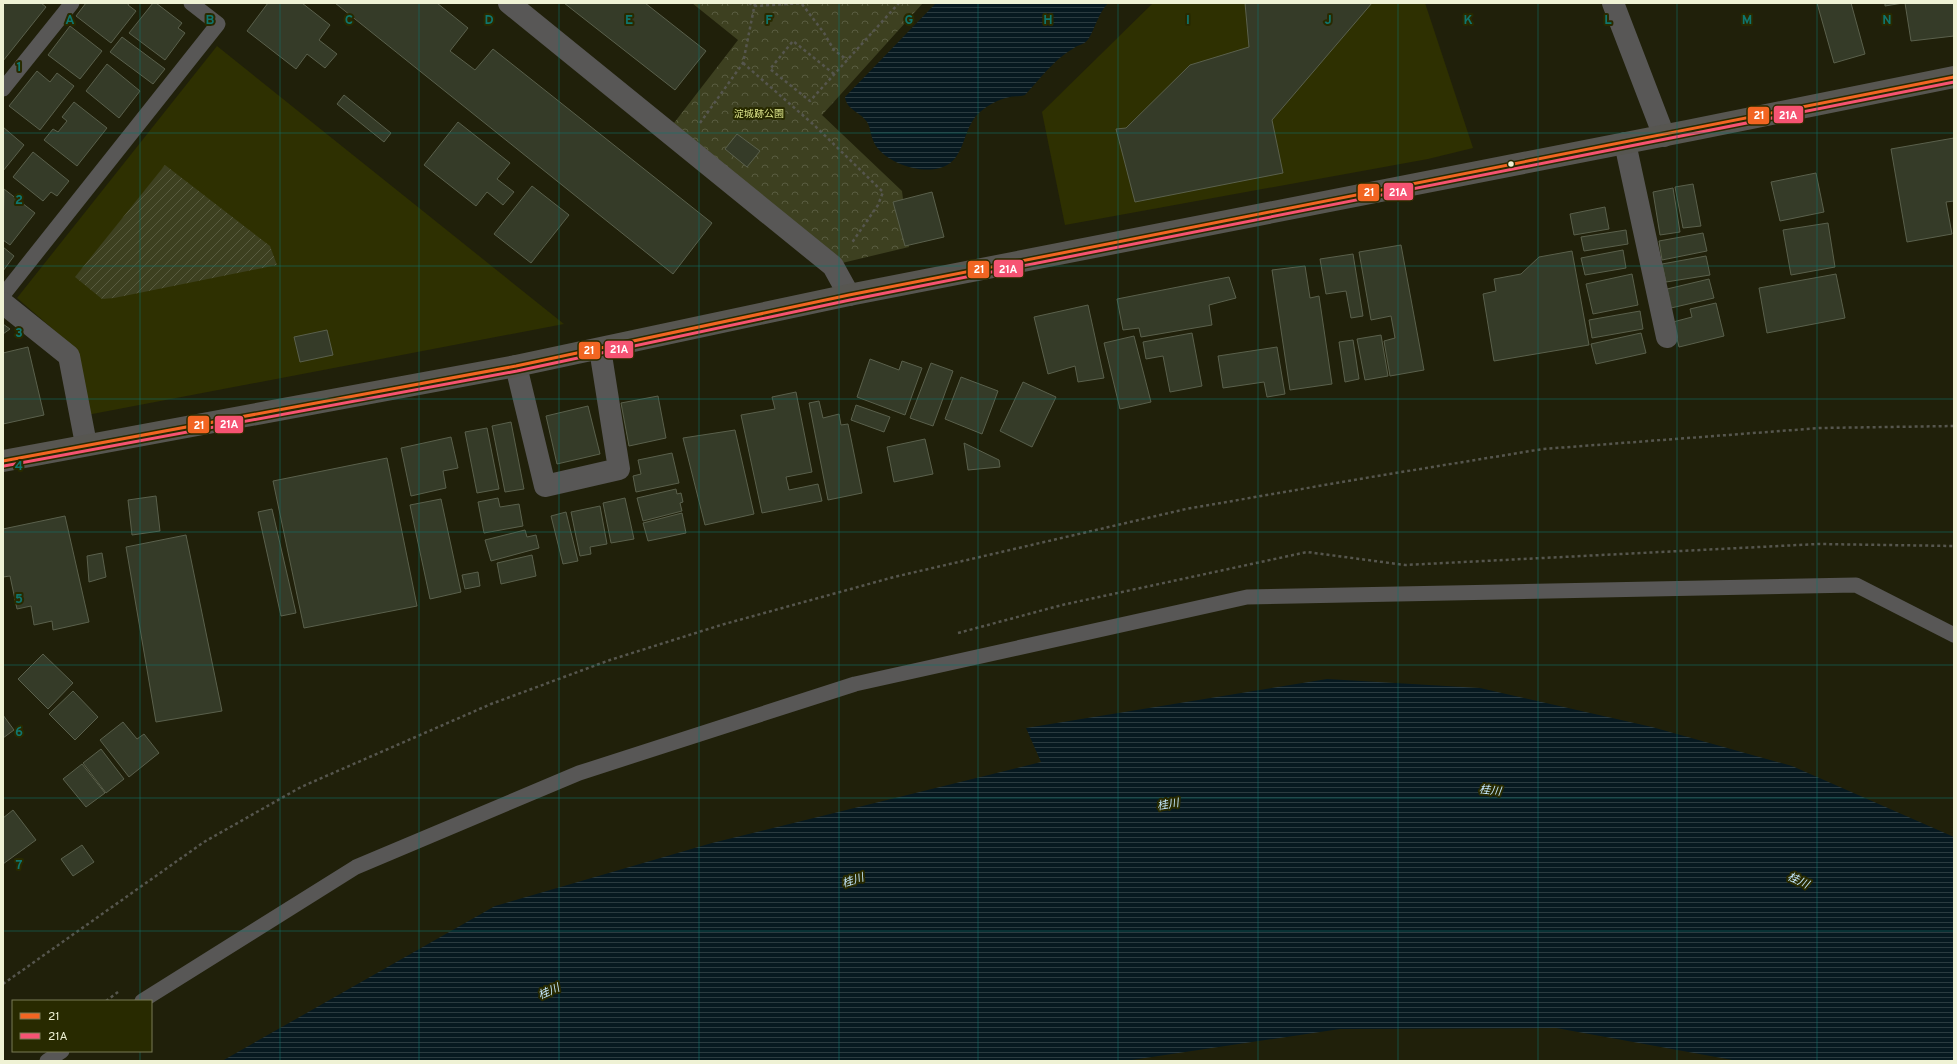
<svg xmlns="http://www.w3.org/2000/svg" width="1957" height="1064" font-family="Overpass,'Noto Sans JP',sans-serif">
<defs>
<pattern id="park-crowns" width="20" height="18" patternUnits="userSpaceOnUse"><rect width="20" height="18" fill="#3d4020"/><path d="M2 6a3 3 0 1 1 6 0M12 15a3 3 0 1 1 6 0" fill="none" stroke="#595c40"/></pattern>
<pattern id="garden-furrows" width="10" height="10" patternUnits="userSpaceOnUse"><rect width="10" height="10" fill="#3d4020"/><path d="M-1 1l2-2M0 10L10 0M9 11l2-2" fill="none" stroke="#595c40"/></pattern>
<pattern id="water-rules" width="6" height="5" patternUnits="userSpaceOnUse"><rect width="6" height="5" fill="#071920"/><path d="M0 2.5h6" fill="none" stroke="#2b3b40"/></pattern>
</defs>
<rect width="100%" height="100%" fill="#20200a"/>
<g fill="#2e3001">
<polygon points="1153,3 1425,3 1473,148 1428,159 1065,225 1042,112"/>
<polygon points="217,46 564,324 87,415 69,343 17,298"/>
</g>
<polygon fill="url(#park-crowns)" points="692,3 923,3 822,115 902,191 909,247 842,263 674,123 738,40"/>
<polygon fill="url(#garden-furrows)" points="165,165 270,246 277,265 114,298 102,299 75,277"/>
<g fill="url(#water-rules)">
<path d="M936,3h172c-10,11 -12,23 -19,35 -4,7 -10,6 -15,10 -21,12 -33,30 -49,47 -6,2 -10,1 -15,2 -11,2 -22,8 -30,15 -14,12 -14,31 -24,45 -17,24 -66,10 -80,-11 -4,-6 -5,-13 -7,-20 -5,-14 -22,-14 -24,-29z"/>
<polygon points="1327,679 1480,688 1652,727 1792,766 1954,837 1954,1061 1738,1061 1556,1028 1340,1029 1125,1061 222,1061 495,906 712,843 1041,762 1026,728"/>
</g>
<g fill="#353b28" stroke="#5a604c">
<polygon points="3,3 41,3 46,7 3,61"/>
<polygon points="86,3 129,3 128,5 136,11 111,43 76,16"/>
<polygon points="153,3 156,3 182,23 178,28 185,33 165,60 129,33"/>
<polygon points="268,3 302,3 330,25 319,40 337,54 325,68 307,54 296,69 247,31"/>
<polygon points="335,3 437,3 468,28 450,51 475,70 493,49 712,223 673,274"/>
<polygon points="564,3 645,3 706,51 675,90"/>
<polygon points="1245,3 1372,3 1272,120 1283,173 1135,202 1116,129 1126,128 1190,65 1249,47"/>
<polygon points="1817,3 1851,3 1865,54 1834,63"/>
<polygon points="1885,3 1903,3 1885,6"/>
<polygon points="1905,3 1954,3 1954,36 1911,41"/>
<polygon points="70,26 102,51 80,79 48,55"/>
<polygon points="122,37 165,69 153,84 110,52"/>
<polygon points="107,64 140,91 119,118 86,91"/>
<polygon points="37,71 50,82 57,73 74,86 40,130 9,106"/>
<polygon points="344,95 391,133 384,142 337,104"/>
<polygon points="74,102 107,128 77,166 44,140 53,129 58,132 67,121 62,117"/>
<polygon points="458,122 510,163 497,179 514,192 503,205 487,192 476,206 424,165"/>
<polygon points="3,127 24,145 3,171"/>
<polygon points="737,134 760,151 747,167 725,149"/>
<polygon points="1954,138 1954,201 1946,202 1952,234 1907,242 1891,149"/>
<polygon points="33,152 69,181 57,196 51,192 43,201 13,177"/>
<polygon points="1816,173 1824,212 1780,221 1771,182"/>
<polygon points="1693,184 1701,226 1683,228 1675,187"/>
<polygon points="532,186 569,215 531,263 494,234"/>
<polygon points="1673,188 1680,232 1660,235 1653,192"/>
<polygon points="4,189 35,213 10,245 3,240"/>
<polygon points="932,192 944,237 905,246 893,202"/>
<polygon points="1605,207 1609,229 1574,235 1570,214"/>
<polygon points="1828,223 1835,267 1791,275 1783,230"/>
<polygon points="1626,230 1628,244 1584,251 1581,237"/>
<polygon points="1703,233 1707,251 1662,260 1659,241"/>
<polygon points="1401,245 1424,370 1390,376 1384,341 1395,338 1391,316 1371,320 1359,252"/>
<polygon points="3,247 14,256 3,271"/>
<polygon points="1623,250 1626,268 1585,275 1581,258"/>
<polygon points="1572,251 1589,345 1494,361 1483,294 1496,291 1494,279 1521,274 1539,257"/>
<polygon points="1353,254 1363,316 1351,318 1346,291 1326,294 1320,259"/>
<polygon points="1706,256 1710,275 1666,282 1662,264"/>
<polygon points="1305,266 1310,298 1319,296 1332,384 1290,390 1272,270"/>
<polygon points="1632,274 1638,305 1593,314 1586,284"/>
<polygon points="1836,274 1845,318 1767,333 1759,288"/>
<polygon points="1229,277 1236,298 1209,305 1212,325 1141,337 1139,328 1123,330 1117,299"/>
<polygon points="1709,279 1714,298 1671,308 1667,289"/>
<polygon points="1716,303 1724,336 1679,347 1673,322 1692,317 1690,309"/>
<polygon points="1088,305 1104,378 1078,382 1075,366 1048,374 1034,317"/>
<polygon points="1640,311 1643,329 1592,338 1589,320"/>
<polygon points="3,324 10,329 3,334"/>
<polygon points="327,330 333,355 300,362 294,337"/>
<polygon points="1192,333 1202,386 1170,392 1163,356 1146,359 1143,342"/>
<polygon points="1641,333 1646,353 1596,364 1591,344"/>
<polygon points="1381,335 1388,376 1365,380 1357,339"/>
<polygon points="1134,336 1151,402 1120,409 1104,343"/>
<polygon points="1353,340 1359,379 1345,382 1339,342"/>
<polygon points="28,347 44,415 3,424 3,353"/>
<polygon points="1277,347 1285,394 1267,397 1264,382 1223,388 1218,356"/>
<polygon points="870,359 899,370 902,361 922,368 905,415 857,397"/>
<polygon points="931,363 953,371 933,426 910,418"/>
<polygon points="961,377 998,391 982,434 945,419"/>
<polygon points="1023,382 1056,397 1032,447 1000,431"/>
<polygon points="796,392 812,472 786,477 789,490 818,484 822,501 762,513 741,415 775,409 772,397"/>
<polygon points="658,396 666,438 629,446 621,403"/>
<polygon points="819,401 823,418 839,414 841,425 848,424 862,493 828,500 809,403"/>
<polygon points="856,405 890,417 884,432 851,420"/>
<polygon points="588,406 600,454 557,464 546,416"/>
<polygon points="511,422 524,489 505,492 492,426"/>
<polygon points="487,428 499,489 477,493 465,432"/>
<polygon points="735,430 754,514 705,525 683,438"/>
<polygon points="451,437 458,468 443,471 446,488 411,496 401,448"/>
<polygon points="925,439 933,474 894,482 887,447"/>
<polygon points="964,443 999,460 1000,467 968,470"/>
<polygon points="672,453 679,483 636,492 633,476 641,474 638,460"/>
<polygon points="387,458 417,606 304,628 273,481"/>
<polygon points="676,489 677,494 681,493 683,502 680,503 682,511 643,521 637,498"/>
<polygon points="156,496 160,531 132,535 128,500"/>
<polygon points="498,498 500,507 519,504 523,526 484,533 478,502"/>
<polygon points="625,498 634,539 611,543 603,503"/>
<polygon points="441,499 461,592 430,599 410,505"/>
<polygon points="600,506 607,544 590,547 591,554 580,556 571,512"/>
<polygon points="272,509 296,613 281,616 258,512"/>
<polygon points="566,512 578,561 563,564 551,516"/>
<polygon points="682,513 686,533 648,541 643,523"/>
<polygon points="65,516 89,622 53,630 52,621 34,625 31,606 17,609 10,576 3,577 3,529"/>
<polygon points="525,530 527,537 536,535 539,548 491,561 485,540"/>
<polygon points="186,535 222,711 156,722 126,547"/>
<polygon points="102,553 106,577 89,582 87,556"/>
<polygon points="532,555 536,576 501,584 497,563"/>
<polygon points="478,572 480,586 465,589 462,575"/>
<polygon points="43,654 73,683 48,709 18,679"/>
<polygon points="73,691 98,717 75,740 49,714"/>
<polygon points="3,715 14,730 3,738"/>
<polygon points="123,722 137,739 144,734 159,753 129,777 100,740"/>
<polygon points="101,749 124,779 106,793 83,763"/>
<polygon points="82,764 105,793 86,807 63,779"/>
<polygon points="13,810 36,840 3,864 3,818"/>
<polygon points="82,845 94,862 73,876 61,859"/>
</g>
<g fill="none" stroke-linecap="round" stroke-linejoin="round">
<g stroke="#56564e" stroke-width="2.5" stroke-dasharray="3 3" stroke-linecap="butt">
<polyline points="749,3 754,6 804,3"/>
<polyline points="802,4 824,33 834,50 847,60"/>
<polyline points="743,63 814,125 883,192 878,205 851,244"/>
<polyline points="834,74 793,41 770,69 810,101 899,3"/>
<polyline points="700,123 743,63 755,3"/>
<polyline points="958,633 1062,605 1307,552 1405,565 1818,544 1954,546"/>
<polyline points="3,984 204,842 301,787 491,704 610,660 721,625 894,577 1186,509 1371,477 1543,449 1820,428 1954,426"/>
<polyline points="106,1001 118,992"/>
</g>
<g stroke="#585756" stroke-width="15">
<polyline points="3,89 72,3"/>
<polyline points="3,295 218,24 191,3"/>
<polyline points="142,1001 356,867 579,773 855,684 1247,597 1856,585 1954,635"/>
<polyline points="47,1061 62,1051"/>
</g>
<g stroke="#585756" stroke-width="22">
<polyline points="509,3 833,266 849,295"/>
<polyline points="1613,3 1664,136"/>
<polyline points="1625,143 1667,337"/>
<polyline points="3,303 69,356 86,444"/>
<polyline points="516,366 545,486 619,469 600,349"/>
</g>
<polyline stroke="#575651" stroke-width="22" points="3,461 516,366 849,295 1692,130 1954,77"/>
<g stroke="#282a00" stroke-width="6">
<polyline id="bus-1" points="3,461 516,366 849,295 1954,77"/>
</g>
<g stroke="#282a00" stroke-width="6">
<polyline id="bus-2" points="4,466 517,371 850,300 1954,82"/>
</g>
<use href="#bus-1" stroke="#f26522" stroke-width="3"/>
<use href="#bus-2" stroke="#f65372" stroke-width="3"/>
</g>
<path fill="none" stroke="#0f766e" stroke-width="1" stroke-opacity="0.55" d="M140,3v998M280,3v1058M419,3v1058M559,3v1058M699,3v1058M839,3v1058M978,3v1058M1118,3v1058M1258,3v1058M1398,3v1058M1538,3v1058M1677,3v1058M1817,3v1058M3,133h1951M3,266h1951M3,399h1951M3,532h1951M3,665h1951M3,798h1951M3,931h1951M140,1051v10"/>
<circle fill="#eff2d5" stroke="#282a00" stroke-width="1.5" cx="1511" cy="164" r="3.5"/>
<g text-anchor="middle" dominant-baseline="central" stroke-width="4" stroke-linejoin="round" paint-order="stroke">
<g font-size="10" fill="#dce48a" stroke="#282a00">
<text x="759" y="114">淀城跡公園</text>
</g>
<g font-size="11" font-style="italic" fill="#c5e8fc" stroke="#282a00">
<text transform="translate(1490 791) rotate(6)">桂川</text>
<text transform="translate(1168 805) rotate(-10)">桂川</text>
<text transform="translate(853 881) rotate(-18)">桂川</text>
<text transform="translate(1798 881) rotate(25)">桂川</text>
<text transform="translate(549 992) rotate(-24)">桂川</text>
</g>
</g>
<g font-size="13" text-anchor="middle" font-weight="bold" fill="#0f766e" stroke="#282a00" stroke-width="4" stroke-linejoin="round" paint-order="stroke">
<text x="70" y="24">A</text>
<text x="210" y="24">B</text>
<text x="349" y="24">C</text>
<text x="489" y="24">D</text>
<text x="629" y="24">E</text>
<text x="769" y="24">F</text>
<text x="909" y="24">G</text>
<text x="1048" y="24">H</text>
<text x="1188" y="24">I</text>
<text x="1328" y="24">J</text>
<text x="1468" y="24">K</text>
<text x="1608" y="24">L</text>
<text x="1747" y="24">M</text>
<text x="1887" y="24">N</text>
<text x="19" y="71">1</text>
<text x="19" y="204">2</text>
<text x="19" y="337">3</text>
<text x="19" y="470">4</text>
<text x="19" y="603">5</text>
<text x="19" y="736">6</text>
<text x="19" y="869">7</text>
</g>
<g stroke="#282a00" stroke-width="1.5">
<rect x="1773" y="105" width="31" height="19" rx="4" fill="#f65372"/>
<rect x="1747" y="106" width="23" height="19" rx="4" fill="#f26522"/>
<rect x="1383" y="182" width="31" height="19" rx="4" fill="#f65372"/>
<rect x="1357" y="183" width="23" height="19" rx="4" fill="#f26522"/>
<rect x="993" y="259" width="31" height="19" rx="4" fill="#f65372"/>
<rect x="967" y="260" width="23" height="19" rx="4" fill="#f26522"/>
<rect x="604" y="340" width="30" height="19" rx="4" fill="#f65372"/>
<rect x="578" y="341" width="23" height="19" rx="4" fill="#f26522"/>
<rect x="214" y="415" width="30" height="19" rx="4" fill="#f65372"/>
<rect x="187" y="415" width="23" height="19" rx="4" fill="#f26522"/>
</g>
<g font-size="11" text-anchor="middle" font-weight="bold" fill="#fff">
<text x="1788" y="119">21A</text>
<text x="1759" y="119">21</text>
<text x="1398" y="196">21A</text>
<text x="1369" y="196">21</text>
<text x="1008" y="273">21A</text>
<text x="979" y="273">21</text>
<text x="619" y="353">21A</text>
<text x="589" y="354">21</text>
<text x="229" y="428">21A</text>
<text x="199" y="429">21</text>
</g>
<rect width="1957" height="1064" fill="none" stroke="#eff2d5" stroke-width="8"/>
<rect x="12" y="1000" width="140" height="52" fill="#282a00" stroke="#787a55"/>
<rect x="20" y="1013" width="20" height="6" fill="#f26522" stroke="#787a55"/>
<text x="48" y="1020" font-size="12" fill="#eff2d5">21</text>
<rect x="20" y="1033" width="20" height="6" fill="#f65372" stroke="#787a55"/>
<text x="48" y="1040" font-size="12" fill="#eff2d5">21A</text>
</svg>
